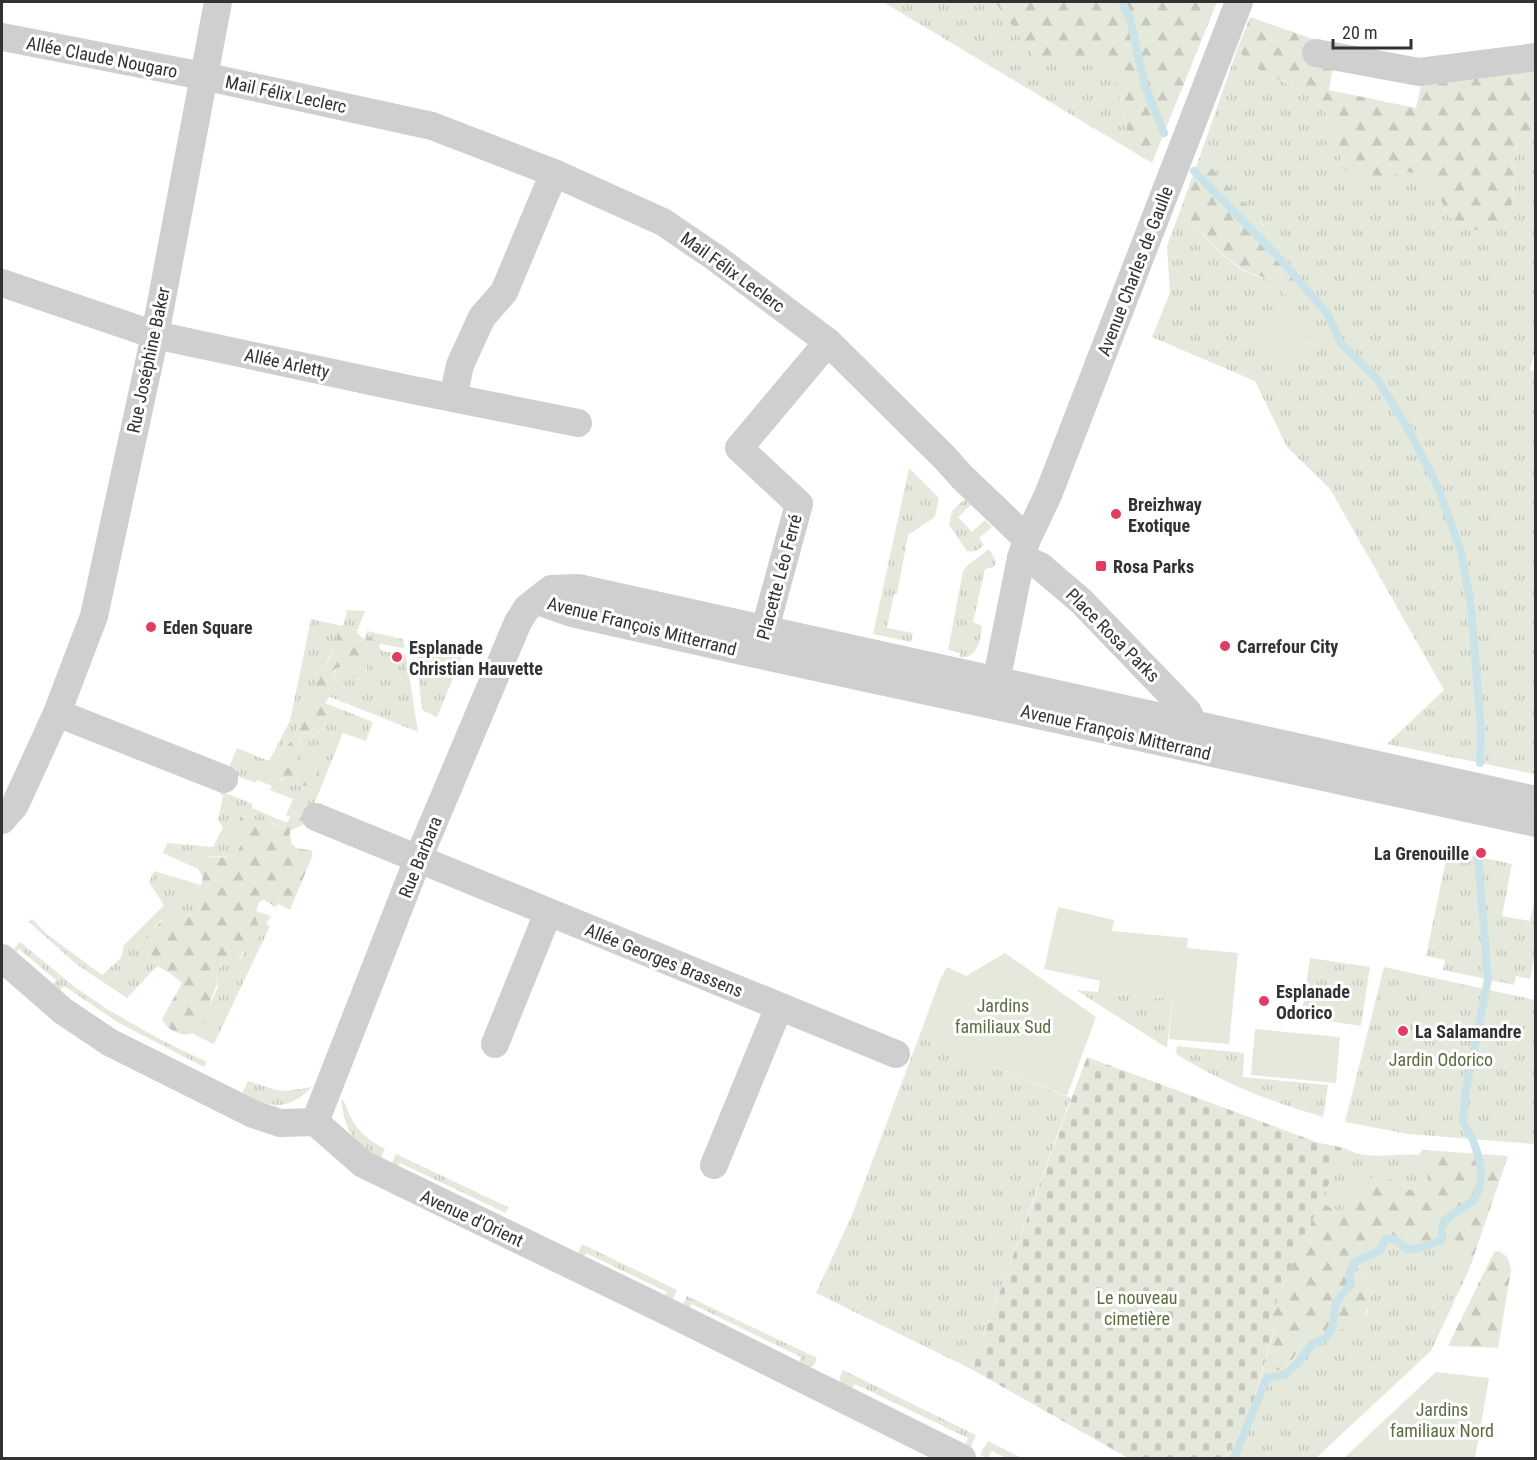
<svg xmlns="http://www.w3.org/2000/svg" width="1537" height="1460" font-family="'Roboto Condensed',sans-serif">
<defs>
<pattern id="grass-tufts" width="24" height="20" patternUnits="userSpaceOnUse" patternTransform="scale(1.5)"><rect width="24" height="20" fill="#e5e9dc"/><path d="M3 7l-1-3M5 7V3M7 7l1-3M15 17l-1-3M17 17v-4M19 17l1-3" fill="none" stroke="#c5c8bd"/></pattern>
<pattern id="forest-firs" width="22" height="20" patternUnits="userSpaceOnUse" patternTransform="scale(1.5)"><rect width="22" height="20" fill="#e5e9dc"/><path d="M5 1l3.5 6h-7zM16 11l3.5 6h-7z" fill="#c5c8bd"/></pattern>
<pattern id="cemetery-stones" width="16" height="16" patternUnits="userSpaceOnUse" patternTransform="scale(1.5)"><rect width="16" height="16" fill="#e5e9dc"/><path d="M2 7V4a2 2 0 0 1 4 0v3zM10 15v-3a2 2 0 0 1 4 0v3z" fill="#c5c8bd"/></pattern>
</defs>
<rect width="100%" height="100%" fill="#fff"/>
<g fill="url(#grass-tufts)">
<polygon points="883,2 995,2 1033,55 1050,62 1075,58 1103,62 1115,78 1128,133 1152,163"/>
<path d="M1237,50l21,19 46,23 21,19 11,23 7,33 26,12 39,-7 16,4 14,17 9,21h64l5,-71 2,-6 4,-2h13l1,212 -6,23 6,2 -1,402 -148,-30 57,-54 -114,-201 -43,-42 -32,-66 -103,-44 18,-44 -3,-47 14,-38c19,23 37,47 63,63 12,7 25,6 35,14l9,-23 -26,-38 -62,-68z"/>
<polygon points="909,468 939,498 935,517 908,535 897,594 894,594 887,628 913,633 911,642 873,634"/>
<path d="M965,499l6,6 -13,12 14,15 13,-12 7,7 -13,11 5,7c-6,5 -9,8 -17,6l-18,-26 3,-14z"/>
<path d="M989,549l7,12 -2,6 -9,2 -1,5 -11,48 9,4c-2,14 -4,34 -23,31l1,-4 -12,-3 15,-79 5,-6z"/>
<path d="M347,610l18,1 -9,23 -4,-5 -22,27 -11,22 -2,11 -6,7 -2,13 -11,14 -3,13 -21,26 -1,13 4,4 5,1 32,-17 -13,3 -6,-6 7,-25 3,-3 8,3 5,-2c12,-15 7,-14 7,-30l48,19 -7,19 -23,-8 -35,86 -2,-3 -11,-4 -4,5 -5,-2 7,-16 -23,-9 2,-4 -15,-6 -1,3 -29,-11 10,-24 32,13 21,-40 21,-102 32,7z"/>
<path d="M367,631l36,8 2,8 -2,1 -23,-4 -1,3 3,4 24,4 12,77 -88,-35 1,-4 4,-3 2,-9 -4,-7 4,-6h8c5,5 7,13 16,11l6,-9 -1,-32 -2,1z"/>
<polygon points="415,642 464,652 437,717 422,710"/>
<path d="M220,791l33,13 -1,4 35,15 -5,5 -9,-5 -15,-1c-5,-5 -9,-6 -16,-5l-5,20 4,7c-5,17 -20,11 -34,13 -3,1 -6,3 -10,4l1,8 -35,-16 4,-10 46,4 10,-20 -5,-7 5,-24 -3,-2z"/>
<polygon points="1448,850 1512,864 1502,916 1530,921 1535,898 1535,955 1530,979 1516,976 1514,985 1443,970 1445,960 1426,956"/>
<path d="M154,871l47,14 -7,3c-2,9 2,14 1,24 -10,5 -20,2 -30,6 -9,4 -13,15 -19,22 2,9 6,18 11,26l-30,32 -51,-34 -47,-42 3,-3 15,15 55,41 19,-17 3,-13 40,-40 -15,-23z"/>
<path d="M256,911l15,5 -5,8 4,2 -56,118 -21,-10 11,-9 5,-8 2,-15 7,-15 -2,-15 5,-6 19,-7c5,-10 14,-15 21,-25l-6,-11z"/>
<polygon points="20,942 75,987 107,1009 163,1041 207,1062 204,1067 119,1023 64,986 58,993 51,987 56,980 19,949 13,955 11,952"/>
<polygon points="1310,958 1370,967 1361,1026 1301,1017"/>
<polygon points="1384,967 1535,1000 1535,1144 1408,1134 1345,1122"/>
<polygon points="1076,990 1172,999 1167,1048"/>
<polygon points="919,1037 1071,1098 971,1369 816,1293 852,1215"/>
<path d="M1177,1046l67,7 -1,24 85,8 -5,32c-52,-15 -100,-34 -147,-63z"/>
<path d="M248,1081l28,9 10,1 26,-4c-25,25 -41,20 -71,8z"/>
<path d="M341,1099c5,4 6,10 9,17 7,15 20,25 35,33l-6,13c-25,-22 -34,-29 -38,-63z"/>
<path d="M1345,1148c23,14 48,4 73,7l9,17 1,9 -18,9 -20,-11 -15,-4 -33,37c-9,-1 -13,-7 -22,-9z"/>
<polygon points="396,1154 508,1207 506,1213 400,1163 396,1170 390,1167"/>
<path d="M1391,1238c6,1 7,5 12,7 14,7 26,1 39,-5l18,18 4,8 5,4 -38,81 -115,107h-91l24,-43 14,-46c32,10 30,-25 53,-36 5,-3 12,-1 18,-2 11,-3 23,-12 33,-18 5,-20 6,-30 -10,-45l2,-6 4,-4 8,-2 14,-17z"/>
<polygon points="582,1244 677,1290 671,1303 663,1300 667,1292 586,1253 582,1261 576,1257"/>
<polygon points="687,1296 817,1358 814,1365 806,1369 798,1365 801,1357 692,1304 688,1312 681,1308"/>
<polygon points="843,1370 976,1435 970,1449 965,1446 968,1438 855,1384 851,1391 841,1386 840,1377"/>
<polygon points="988,1441 1022,1458 1006,1458 992,1451 988,1458 980,1455"/>
</g>
<g fill="url(#forest-firs)">
<polygon points="995,2 1217,2 1152,163 1128,133 1115,78 1103,62 1075,58 1050,62 1033,55"/>
<polygon points="1250,17 1313,39 1309,63 1333,67 1329,90 1416,108 1422,81 1535,66 1535,135 1522,135 1518,137 1516,143 1511,214 1499,229 1462,230 1447,214 1438,193 1424,176 1408,172 1369,179 1352,177 1343,167 1336,134 1325,111 1304,92 1258,69 1237,50"/>
<path d="M1200,156c20,22 107,108 96,137l-9,3 -6,-3c-5,-18 -23,-14 -37,-23 -26,-16 -44,-39 -63,-62z"/>
<path d="M341,627l11,2 12,10 6,-2 7,6c-2,10 -8,14 -10,23 -2,6 -1,8 -6,13l-8,-1c-6,-5 -9,-16 -19,-8l-1,4 5,11 -13,18c1,16 4,20 -10,32l-10,-3c-7,8 -7,19 -9,28l5,6 10,-3 7,3 1,10 -2,5 -10,5 -4,-1 -4,-7 -22,1 -4,-4 1,-13 21,-26 3,-13 11,-14 2,-13 6,-7 -2,-5 20,-35 3,-18z"/>
<path d="M295,812l11,4v7l-16,8c0,21 9,16 22,20v6l-22,53 -12,-6 -2,3 -12,-7 -4,1c-7,12 -4,21 1,33l-7,11 -10,6 -7,11 -16,4 -5,6c2,18 0,13 -5,28 -2,8 1,2 0,10 -2,14 -16,28 -31,24 -8,-3 -14,-7 -18,-15l20,-36 -12,-10 -13,-7 -12,-21 1,-5 6,-9 12,-13 9,-3h15l6,-3c2,-10 -2,-15 0,-24l7,-3 2,-8 -5,-8 -1,-8 5,-4c14,-1 34,5 39,-13 -6,-10 -7,-16 0,-27 8,-1 12,0 17,5l7,-2 17,8z"/>
<path d="M1423,1150l85,6 -39,114 -5,-4 -4,-8 -18,-18 -25,9h-10l-11,-10h-10l-5,11 -22,13 -2,5c10,10 16,19 13,33 -4,19 -17,27 -36,30 -8,1 -15,-1 -22,4 -19,14 -20,43 -49,34l13,-44 -5,-7 10,-29 39,-86c9,2 13,8 21,9l13,-22 21,-15 15,4 20,11 18,-9 -1,-9 -9,-17z"/>
<polygon points="1499,1251 1508,1258 1511,1270 1498,1348 1448,1346 1494,1252"/>
</g>
<polygon fill="url(#cemetery-stones)" points="1087,1057 1319,1143 1345,1148 1281,1289 1271,1318 1276,1324 1249,1415 1225,1458 1128,1458 971,1369"/>
<g fill="#e5e9dc">
<polygon points="1275,306 1317,345 1291,373 1247,333"/>
<polygon points="1058,907 1114,920 1112,931 1188,938 1187,948 1238,953 1229,1044 1169,1039 1172,999 1098,992 1100,981 1044,969"/>
<polygon points="1005,953 1096,1017 1067,1096 919,1037 940,980 947,967 966,976"/>
<polygon points="1255,1029 1340,1037 1336,1083 1251,1075"/>
<polygon points="1436,1372 1489,1378 1475,1458 1344,1458"/>
</g>
<g fill="none" stroke-linecap="round" stroke-linejoin="round">
<g stroke="#c9e3e9" stroke-width="8">
<polyline points="1122,2 1130,19 1145,86 1164,133"/>
<polyline points="1194,171 1282,261 1327,313 1341,343 1377,379 1407,427 1438,487 1461,552 1471,605 1481,731 1480,763"/>
<path d="M1234,1458l33,-80 17,-3 13,-11 16,-21 13,-5 7,-13 3,-23 15,-18 -2,-11 6,-11 26,-12 4,-11c11,-3 14,5 22,10h10l25,-9v-14l6,-8 27,-19 5,-14 1,-16 -3,-14 -5,-15 -10,-18 3,-33 22,-110 -10,-122"/>
</g>
<g stroke="#cfcfcf" stroke-width="28">
<polyline points="2,37 203,76 432,126 554,173 663,222 716,258 828,342 945,458 962,477 1027,539 1021,558 996,682 1004,707"/>
<polyline points="1316,53 1419,72 1536,57"/>
<polyline points="2,283 155,335 408,389 578,423"/>
<polyline points="453,398 460,365 482,317 504,292 554,173"/>
<polyline points="1027,539 1048,495 1239,2"/>
<polyline points="1021,558 1040,566 1081,601 1188,712 1196,731"/>
<polyline points="538,601 572,613 742,651 1536,823"/>
<polyline points="760,647 799,504 739,448 828,342"/>
<polyline points="57,713 224,779"/>
<polyline points="316,817 896,1054"/>
<polyline points="2,820 15,805 57,713 94,616 155,335 218,2"/>
<polyline points="2,958 63,1011 109,1042 253,1114 280,1123 315,1122 363,1164 668,1312 962,1458"/>
<polyline points="495,1044 548,913"/>
<polyline points="315,1122 418,859 518,622 527,608 551,589 578,588 1536,800"/>
<polyline points="714,1165 779,1007"/>
</g>
</g>
<g fill="#e23c65" stroke="#fff" stroke-width="2">
<circle cx="1116" cy="514" r="6"/>
<rect x="1095" y="560" width="12" height="12" rx="3"/>
<circle cx="151" cy="627" r="6"/>
<circle cx="1225" cy="646" r="6"/>
<circle cx="397" cy="657" r="6"/>
<circle cx="1481" cy="853" r="6"/>
<circle cx="1264" cy="1001" r="6"/>
<circle cx="1403" cy="1031" r="6"/>
</g>
<g text-anchor="middle" dominant-baseline="central" stroke-width="6" stroke-linejoin="round" paint-order="stroke">
<g font-size="18" fill="#323232" stroke="#fff">
<text transform="translate(102 57) rotate(11)">Allée Claude Nougaro</text>
<text transform="translate(286 94) rotate(12)">Mail Félix Leclerc</text>
<text transform="translate(1135 271) rotate(-69)">Avenue Charles de Gaulle</text>
<text transform="translate(733 272) rotate(36)">Mail Félix Leclerc</text>
<text transform="translate(148 360) rotate(-78)">Rue Joséphine Baker</text>
<text transform="translate(287 363) rotate(12)">Allée Arletty</text>
<text transform="translate(779 577) rotate(-75)">Placette Léo Ferré</text>
<text transform="translate(642 626) rotate(14)">Avenue François Mitterrand</text>
<text transform="translate(1113 635) rotate(45)">Place Rosa Parks</text>
<text transform="translate(1116 732) rotate(13)">Avenue François Mitterrand</text>
<text transform="translate(420 857) rotate(-68)">Rue Barbara</text>
<text transform="translate(664 960) rotate(22)">Allée Georges Brassens</text>
<text transform="translate(472 1218) rotate(25)">Avenue d'Orient</text>
</g>
<g font-size="18" font-weight="bold" fill="#323232" stroke="#fff" text-anchor="start">
<text x="1128" y="504">Breizhway<tspan x="1128" dy="21">Exotique</tspan></text>
<text x="1113" y="566">Rosa Parks</text>
<text x="163" y="627">Eden Square</text>
<text x="1237" y="646">Carrefour City</text>
<text x="409" y="647">Esplanade<tspan x="409" dy="21">Christian Hauvette</tspan></text>
<text x="1469" y="853" text-anchor="end">La Grenouille</text>
<text x="1276" y="991">Esplanade<tspan x="1276" dy="21">Odorico</tspan></text>
<text x="1415" y="1031">La Salamandre</text>
</g>
<g font-size="18" fill="#5e6e40" stroke="#fff">
<text x="1003" y="1005">Jardins<tspan x="1003" dy="21">familiaux Sud</tspan></text>
<text x="1441" y="1059">Jardin Odorico</text>
<text x="1137" y="1297">Le nouveau<tspan x="1137" dy="21">cimetière</tspan></text>
<text x="1442" y="1409">Jardins<tspan x="1442" dy="21">familiaux Nord</tspan></text>
</g>
</g>
<rect width="1537" height="1460" fill="none" stroke="#323232" stroke-width="6"/>
<path d="M1333 39v9h78v-9" fill="none" stroke="#323232" stroke-width="3"/>
<text x="1342" y="39" font-size="18" fill="#323232" stroke="#ffffff" stroke-width="4.5" paint-order="stroke">20 m</text>
</svg>
